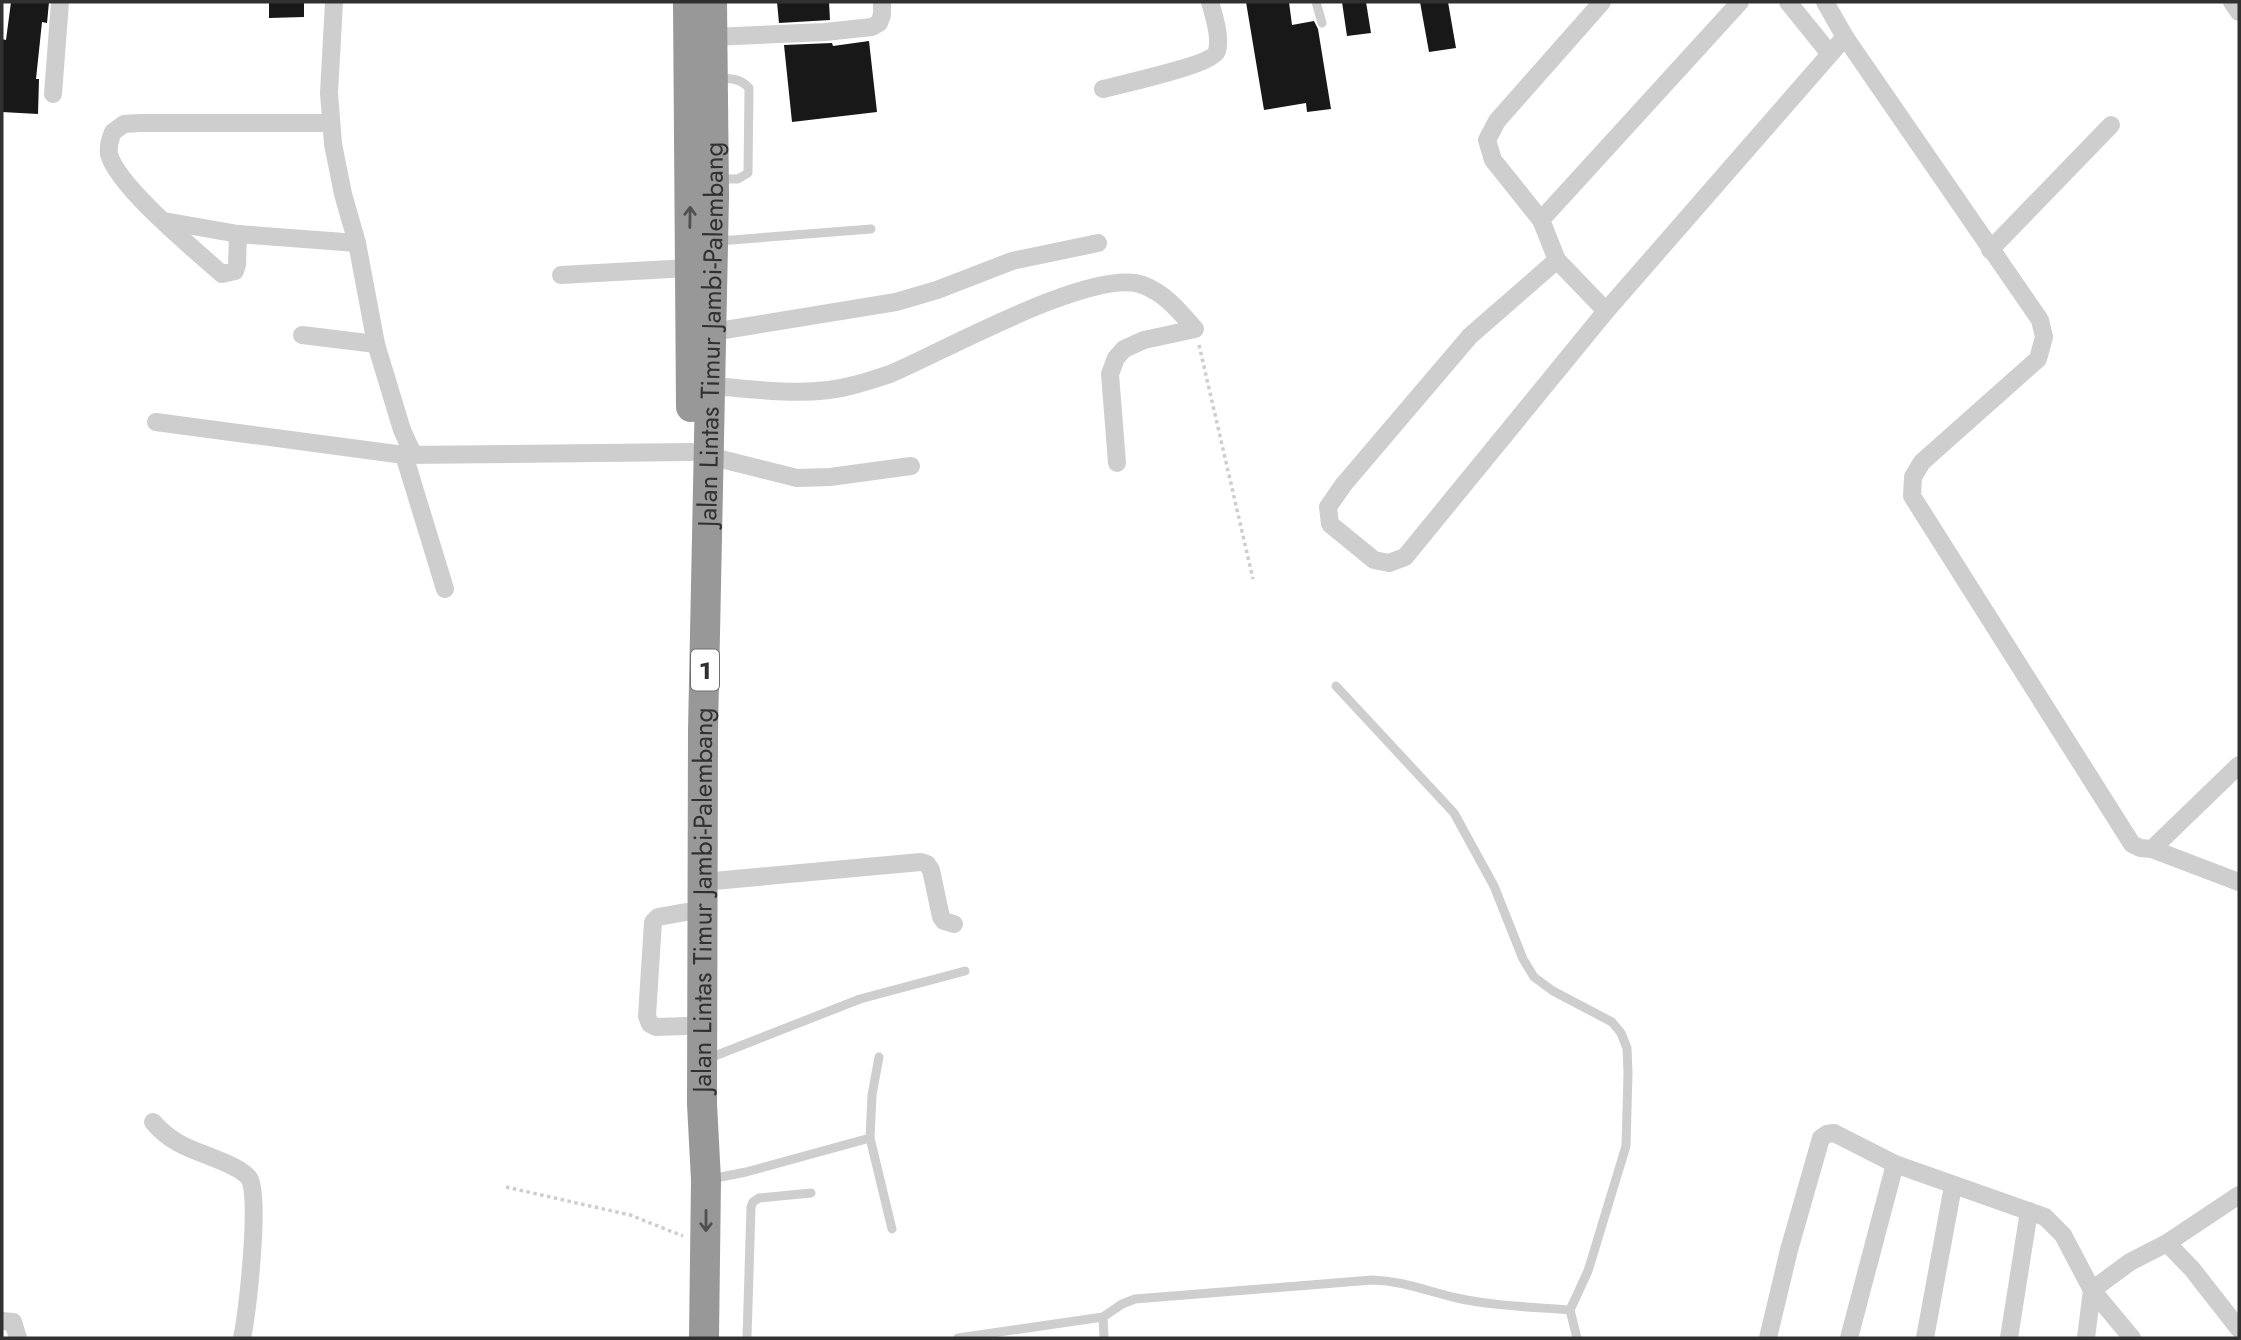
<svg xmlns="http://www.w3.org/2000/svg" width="2241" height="1340" font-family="Jost,sans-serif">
<rect width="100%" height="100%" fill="#fff"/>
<g fill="#181818">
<polygon points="11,2 49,2 47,23 42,22 36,79 39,79 38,114 2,112 2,39 6,40"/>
<polygon points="269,2 304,2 304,17 269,18"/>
<polygon points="777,2 829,2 830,20 779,23"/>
<polygon points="1246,2 1289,2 1292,25 1314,21 1318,29 1331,109 1307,112 1306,103 1264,110"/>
<polygon points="1342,2 1366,2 1371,33 1347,36"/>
<polygon points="1420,2 1448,2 1456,48 1429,52"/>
<polygon points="869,41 877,112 792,122 784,45 832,43 833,46"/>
</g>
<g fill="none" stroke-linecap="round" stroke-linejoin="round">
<g stroke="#cecece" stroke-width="3.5" stroke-dasharray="3.5 3.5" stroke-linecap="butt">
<polyline points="1199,345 1253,579"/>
<polyline points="506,1187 630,1215 683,1236"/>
</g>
<g stroke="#cecece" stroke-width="9">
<polyline points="1316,2 1322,23"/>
<path d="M718,78c13,1 22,0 31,10l-1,85 -10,6h-18"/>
<polyline points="719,241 871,229"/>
<polyline points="707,1059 860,999 965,971"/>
<polyline points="870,1138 872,1095 879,1057"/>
<polyline points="711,1179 746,1172 870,1138 892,1229"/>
<polyline points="1570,1310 1577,1338"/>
<polyline points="747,1338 751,1207 753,1202 759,1198 811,1193"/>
<polyline points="958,1338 1103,1317"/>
<path d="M1104,1338l-1,-21 19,-13 13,-5 237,-19c32,1 54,11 85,18 36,8 76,9 113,12l18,-39 38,-125 2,-73 -1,-25 -6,-15 -9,-11 -59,-31 -19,-14 -11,-18 -29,-73 -40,-73 -118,-127"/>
</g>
<g stroke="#cecece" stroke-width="18">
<polyline points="334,2 329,93 333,144 343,194 357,243 376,344 402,430 413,454"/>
<polyline points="1602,2 1497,121 1487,140 1493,160 1541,220 1557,260 1606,311"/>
<polyline points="1788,2 1830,54"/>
<polyline points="1825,2 1845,37 2040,320 2044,337 2038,359 1922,462 1913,477 1912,496 2132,844 2140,848 2152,849 2239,765"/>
<polyline points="2232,2 2239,12"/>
<polyline points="712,37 825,32 872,27 879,23 882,15 882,2"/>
<path d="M1103,89c18,-5 109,-24 114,-38 4,-13 -3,-36 -7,-49"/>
<polyline points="53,94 60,2"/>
<polyline points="1541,220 1740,2"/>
<polyline points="164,221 238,234 357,243"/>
<path d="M238,234l-1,31 -2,6 -13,3c-26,-23 -105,-88 -113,-120 -1,-8 1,-15 4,-22l11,-8 16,-1h190"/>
<polyline points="1990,250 2111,125"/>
<polyline points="1557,260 1470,336 1344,484 1328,507 1330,524 1374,560 1389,563 1405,557 1606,311 1845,37"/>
<polyline points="561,275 689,268"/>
<polyline points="712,332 896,302 937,290 1012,261 1098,243"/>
<polyline points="302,335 376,344"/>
<path d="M711,386c47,3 97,12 143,-1 12,-3 24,-7 36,-11 51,-21 204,-108 253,-89 23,9 37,27 52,44l-51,11 -20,9 -8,9 -6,16 7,89"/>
<polyline points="156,422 404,455 692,452"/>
<polyline points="404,455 445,589"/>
<polyline points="709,456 797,478 830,477 911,466"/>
<polyline points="2152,849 2239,882"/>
<polyline points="703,882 921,862 927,864 931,870 941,917 944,921 954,924"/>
<polyline points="686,1026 656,1027 650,1024 647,1016 653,922 658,917 686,912"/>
<path d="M153,1122c25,29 51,29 83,46 4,2 11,7 13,10 12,18 -2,136 -7,160"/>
<polyline points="2167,1243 2239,1195"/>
<polyline points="2,1321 13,1322 18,1338"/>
<polyline points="1768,1338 1789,1250 1821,1138 1827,1134 1834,1133 1895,1164 2045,1217 2063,1235 2092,1290 2132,1338"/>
<polyline points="1849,1338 1895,1164"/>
<polyline points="1925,1338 1953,1186"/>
<polyline points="2009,1338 2029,1211"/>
<polyline points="2086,1338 2092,1290 2130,1262 2167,1243 2192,1269 2239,1329"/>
</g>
<g stroke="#989898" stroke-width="30">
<polyline points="688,2 691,407"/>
<path id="s1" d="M704,1338l2,-158 -4,-76 1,-373 11,-535 -2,-194"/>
</g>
</g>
<defs><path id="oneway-shaft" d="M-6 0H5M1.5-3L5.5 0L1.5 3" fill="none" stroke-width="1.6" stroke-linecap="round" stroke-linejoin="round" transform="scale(1.75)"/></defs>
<g stroke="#505050">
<use href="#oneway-shaft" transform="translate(690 217) rotate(-89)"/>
<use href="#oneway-shaft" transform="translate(706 1221) rotate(90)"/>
</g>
<g text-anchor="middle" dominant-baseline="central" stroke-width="7" stroke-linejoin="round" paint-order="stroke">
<rect fill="#fff" stroke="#6f6f6f" stroke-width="2" x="691" y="649.5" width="28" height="41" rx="5"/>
<g font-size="24" font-weight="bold" fill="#313131">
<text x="705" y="670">1</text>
</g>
<g font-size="26" fill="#313131" stroke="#fff">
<text stroke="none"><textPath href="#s1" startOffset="1004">Jalan Lintas Timur Jambi-Palembang</textPath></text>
<text stroke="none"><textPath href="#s1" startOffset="438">Jalan Lintas Timur Jambi-Palembang</textPath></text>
</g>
</g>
<rect width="2241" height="1340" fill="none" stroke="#313131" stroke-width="7"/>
</svg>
